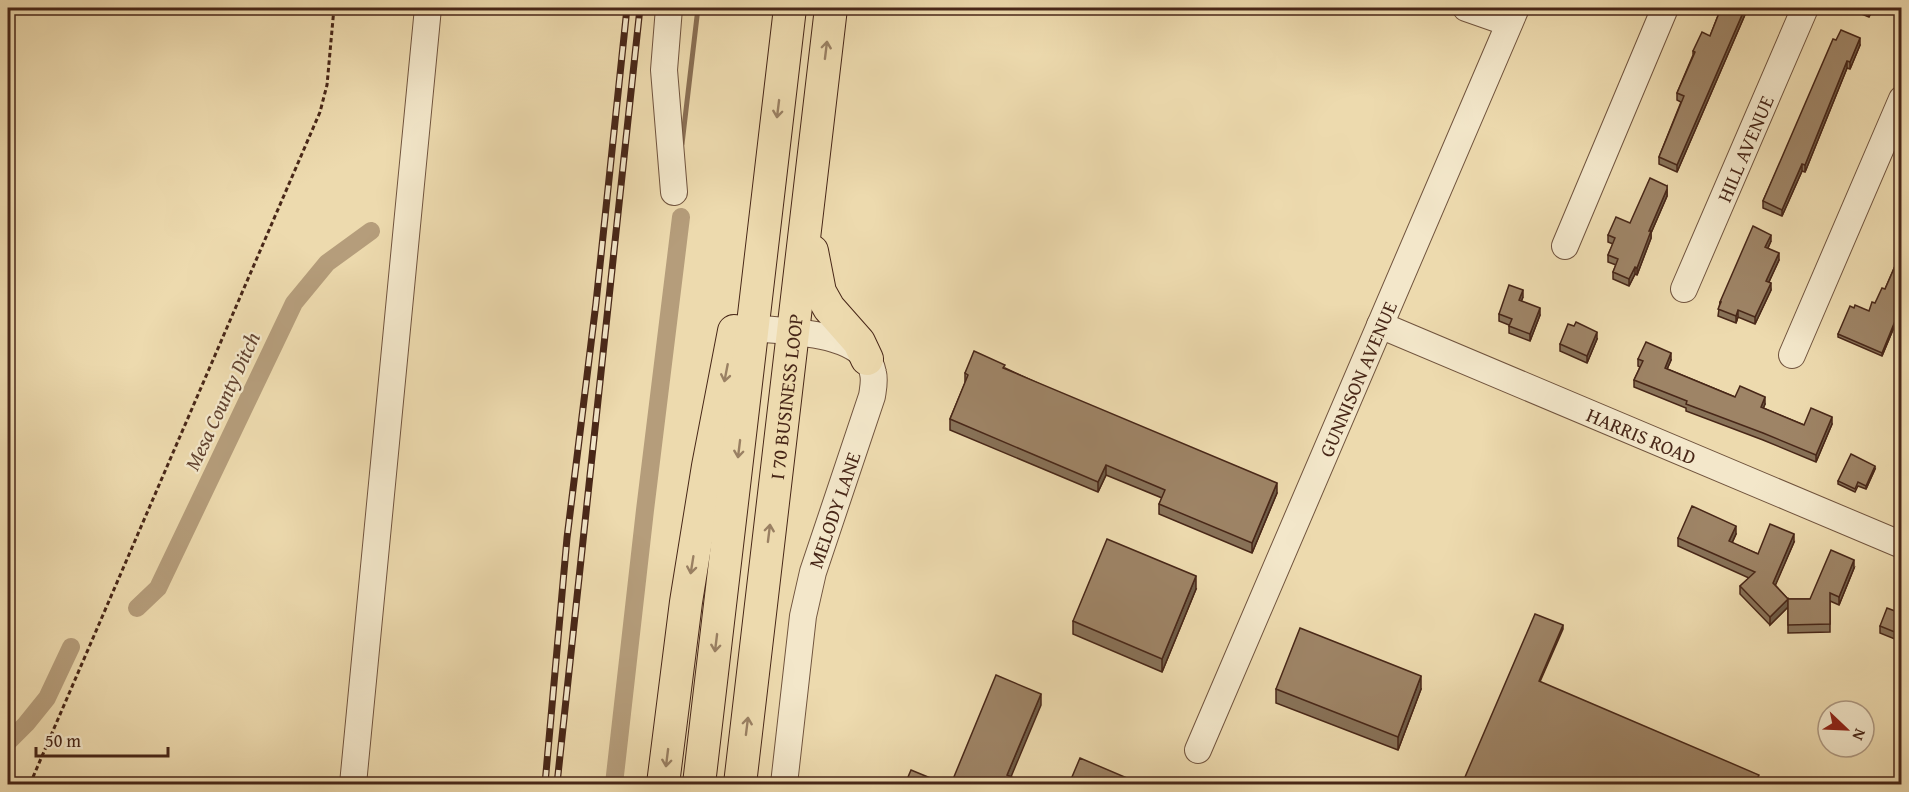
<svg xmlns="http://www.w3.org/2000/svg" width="1909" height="792" font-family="'Gentium Book Plus',serif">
<rect width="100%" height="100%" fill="#eddaae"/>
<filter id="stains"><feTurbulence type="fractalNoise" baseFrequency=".00333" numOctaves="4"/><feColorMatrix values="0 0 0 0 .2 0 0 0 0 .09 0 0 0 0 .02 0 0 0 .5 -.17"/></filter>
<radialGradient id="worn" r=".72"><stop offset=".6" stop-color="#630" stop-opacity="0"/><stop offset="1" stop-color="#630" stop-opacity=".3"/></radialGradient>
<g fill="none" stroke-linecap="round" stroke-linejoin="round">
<polyline stroke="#896e53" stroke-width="5" points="682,144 698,8"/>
<g stroke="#b59d7b" stroke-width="18">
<polyline points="137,608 158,588 294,303 327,263 371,231"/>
<polyline points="8,742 26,724 47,698 71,647"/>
<polyline points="614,784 645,510 681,217"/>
</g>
<g stroke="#71543e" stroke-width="28">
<g id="minor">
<polyline points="669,8 664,70 674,192"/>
<polyline points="1466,8 1509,23"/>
<polyline points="1565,246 1665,8"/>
<path id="s1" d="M1684,289l121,-281"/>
<path id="s2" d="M1380,325l522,220"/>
<path d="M753,328c33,4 113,3 120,45 2,8 0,16 -1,23l-59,176 -10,44 -19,168"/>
<polyline points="1792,355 1902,99"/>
<path id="s3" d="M1198,750l318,-742"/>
<polyline points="353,784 428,8"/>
</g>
</g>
<g stroke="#482718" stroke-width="34">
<g id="major">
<polyline points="812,251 820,292 829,308 859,342 867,359"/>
<polyline points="663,784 686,602 708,466 734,331"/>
<polyline points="699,784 790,8"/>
<path id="s4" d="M740,784l91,-776"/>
</g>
</g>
<polyline stroke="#482718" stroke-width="3" stroke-dasharray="4.5 3" stroke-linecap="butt" points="30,784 320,112 327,85 334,8"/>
<use href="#minor" stroke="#f3e7ca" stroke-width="26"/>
<use href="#major" stroke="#eddaae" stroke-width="32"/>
<g stroke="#482718" stroke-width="7">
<g id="rail">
<polyline points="545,784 567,538 596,303 627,8"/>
<polyline points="557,784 640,8"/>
</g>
</g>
<use href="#rail" stroke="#f3e7ca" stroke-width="4.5" stroke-dasharray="14" stroke-linecap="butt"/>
</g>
<g fill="#887258" stroke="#482718" stroke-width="1.5">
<polygon points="1721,8 1753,8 1751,12 1747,10 1677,172 1659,164 1659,157 1681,102 1677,100 1677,93 1693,55 1693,51 1710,36"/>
<polygon points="1849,8 1873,8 1869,17 1849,9"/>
<polygon points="1836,40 1860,45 1850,69 1847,68 1805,172 1802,171 1782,216 1763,208 1763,201"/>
<polygon points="1667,186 1667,196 1651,233 1651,238 1637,275 1635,274 1629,286 1613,279 1613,272 1616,265 1608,262 1608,255 1613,244 1608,242 1608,235 1630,223"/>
<polygon points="1771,241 1768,248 1779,260 1769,282 1771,290 1755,324 1738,317 1736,323 1718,316 1720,302"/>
<polygon points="1902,250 1902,308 1882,356 1838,337 1838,334 1854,308 1869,311 1875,303 1885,289"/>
<polygon points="1523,297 1521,301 1540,315 1530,341 1509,333 1509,325 1499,321 1499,314"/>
<polygon points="1597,339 1587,363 1560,351 1560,344"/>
<polygon points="1638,359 1671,360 1667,369 1735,397 1765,404 1763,408 1804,425 1832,424 1816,462 1763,440 1686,411 1686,408 1634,387 1634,380 1640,367 1638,366"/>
<polygon points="1005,368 1277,493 1252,553 1159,514 1159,504 1162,498 1106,475 1098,492 950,430 950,419 965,383 965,373"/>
<polygon points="1875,469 1866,489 1858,486 1855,492 1838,484 1838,481"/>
<polygon points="1736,534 1732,543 1758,554 1794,542 1775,585 1788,599 1810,599 1854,568 1839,605 1830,601 1830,632 1788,633 1788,607 1770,625 1740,594 1740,586 1749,578 1678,546 1678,538"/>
<polygon points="1196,589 1162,672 1073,634 1073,621"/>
<polygon points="1902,609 1902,642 1880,633 1880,626 1895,611"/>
<polygon points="1276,689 1421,689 1398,750 1276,703"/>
</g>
<g fill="#6f5c47" stroke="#482718" stroke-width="1.5">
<polygon points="1745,8 1747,8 1747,10 1677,172 1677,165"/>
<polygon points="1870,8 1873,8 1869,17 1869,10"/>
<polygon points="1860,38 1860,45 1850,69 1850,62"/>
<polygon points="1847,61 1847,68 1805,172 1805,165"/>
<polygon points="1802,164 1802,171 1782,216 1782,210"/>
<polygon points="1667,189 1667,196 1651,233 1651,238 1637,275 1637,268 1649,231"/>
<polygon points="1771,235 1771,241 1765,254 1765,247"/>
<polygon points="1779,253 1779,260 1766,288 1766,281"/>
<polygon points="1635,267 1635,274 1629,286 1629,279"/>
<polygon points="1771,283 1771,290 1755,324 1755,317"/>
<polygon points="1523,290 1523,297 1519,307 1519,300"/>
<polygon points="1902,304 1902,308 1882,356 1882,353"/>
<polygon points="1540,308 1540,315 1530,341 1530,334"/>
<polygon points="1738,310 1738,317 1736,323 1736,316"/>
<polygon points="1597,332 1597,339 1587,363 1587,356"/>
<polygon points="1671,353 1671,360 1665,374 1665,368"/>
<polygon points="1765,397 1765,404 1761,414 1761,407"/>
<polygon points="1832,417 1832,424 1816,462 1816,455"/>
<polygon points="1106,465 1106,475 1098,492 1098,482"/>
<polygon points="1875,466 1875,469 1866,489 1866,486"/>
<polygon points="1277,483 1277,493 1252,553 1252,543"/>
<polygon points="1736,526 1736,534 1729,549 1729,541"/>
<polygon points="1794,534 1794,542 1773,591 1773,583"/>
<polygon points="1854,560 1854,568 1839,605 1839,597"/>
<polygon points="1196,576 1196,589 1162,672 1162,659"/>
<polygon points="1788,599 1788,607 1770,625 1770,617"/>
<polygon points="1563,625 1563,629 1539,684 1539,681"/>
<polygon points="1421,676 1421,689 1398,750 1398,737"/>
<polygon points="1041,694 1041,705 1008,784 1007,775"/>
</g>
<g fill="#9e8466" stroke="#482718" stroke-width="1.5">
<polygon points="1721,8 1745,8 1677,165 1659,157 1684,96 1677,93 1695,52 1693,51 1702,32 1710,36"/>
<polygon points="1841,30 1860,38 1850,62 1847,61 1805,165 1802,164 1782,210 1763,201 1833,39 1836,40"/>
<polygon points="1650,178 1667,186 1667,189 1649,231 1651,231 1637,268 1635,267 1629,279 1613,272 1618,259 1608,255 1615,238 1608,235 1616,217 1630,223"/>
<polygon points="1753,226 1771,235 1765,247 1779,253 1766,281 1771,283 1755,317 1738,310 1736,316 1718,309 1721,302 1720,302"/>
<polygon points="1902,250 1902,304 1882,353 1838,334 1850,306 1854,308 1855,305 1869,311 1872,302 1875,303 1882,288 1885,289"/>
<polygon points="1509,285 1523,290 1519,300 1540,308 1530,334 1509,326 1512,319 1499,314"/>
<polygon points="1576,322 1597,332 1587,356 1560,344 1568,324 1574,326"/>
<polygon points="1646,342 1671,353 1665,368 1735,397 1740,386 1765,397 1761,407 1804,425 1811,408 1832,417 1816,455 1763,433 1686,404 1687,401 1634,380 1643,361 1638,359"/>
<polygon points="974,351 1005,365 1003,368 1277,483 1252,543 1159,504 1165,490 1106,465 1098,482 950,419 968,375 965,373"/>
<polygon points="1851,454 1875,466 1866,486 1858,482 1855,489 1838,481"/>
<polygon points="1692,506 1736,526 1729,541 1758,554 1770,524 1794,534 1773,583 1788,599 1810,599 1831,550 1854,560 1839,597 1830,593 1830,624 1788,625 1788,599 1770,617 1740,586 1755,572 1678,538"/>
<polygon points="1107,539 1196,576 1162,659 1073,621"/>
<polygon points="1897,607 1902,609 1902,635 1880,626 1887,608 1895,611"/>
<polygon points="1535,614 1563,625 1539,681 1759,775 1754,784 1462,784"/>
<polygon points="1300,628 1421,676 1398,737 1276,689"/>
<polygon points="996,675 1041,694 1007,775 1025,783 1024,784 951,784"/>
<polygon points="1080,758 1141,784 1069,784"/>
<polygon points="911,770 945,784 905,784"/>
</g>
<defs><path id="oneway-shaft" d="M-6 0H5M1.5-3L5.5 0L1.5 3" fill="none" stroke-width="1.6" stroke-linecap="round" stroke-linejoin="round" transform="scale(1.5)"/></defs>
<g stroke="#9a8063">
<use href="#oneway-shaft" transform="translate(826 50) rotate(-83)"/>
<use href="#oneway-shaft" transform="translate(778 109) rotate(97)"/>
<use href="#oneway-shaft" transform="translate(726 373) rotate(101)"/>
<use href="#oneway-shaft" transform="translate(739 449) rotate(97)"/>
<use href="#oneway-shaft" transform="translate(769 533) rotate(-83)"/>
<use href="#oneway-shaft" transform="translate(692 565) rotate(99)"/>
<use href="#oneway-shaft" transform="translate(716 643) rotate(97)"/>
<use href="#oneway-shaft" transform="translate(747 726) rotate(-83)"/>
<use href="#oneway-shaft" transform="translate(667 758) rotate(97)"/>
</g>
<g text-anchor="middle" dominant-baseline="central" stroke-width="4.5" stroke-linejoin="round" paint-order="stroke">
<g font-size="20" fill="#482718" stroke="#f3e7ca">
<text stroke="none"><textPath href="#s1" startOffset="153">HILL AVENUE</textPath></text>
<text stroke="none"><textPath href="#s3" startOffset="404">GUNNISON AVENUE</textPath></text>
<text stroke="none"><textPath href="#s4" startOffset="390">I 70 BUSINESS LOOP</textPath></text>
<text stroke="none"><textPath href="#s2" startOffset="284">HARRIS ROAD</textPath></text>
<text transform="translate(834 510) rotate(-71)">MELODY LANE</text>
</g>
<g font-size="21" font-style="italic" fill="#634431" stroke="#f3e7ca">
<text transform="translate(222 401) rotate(-65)">Mesa County Ditch</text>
</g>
</g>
<rect width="1909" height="792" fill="none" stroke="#eddaae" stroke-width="30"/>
<rect x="9" y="9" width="1891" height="774" fill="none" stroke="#482718" stroke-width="3"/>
<rect x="15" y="15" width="1879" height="762" fill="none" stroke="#482718" stroke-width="1.5"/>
<g transform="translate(1846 729) rotate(113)"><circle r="28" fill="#f3e7ca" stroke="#af9a83" stroke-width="1.5"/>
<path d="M0-4.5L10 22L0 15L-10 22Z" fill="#8f2418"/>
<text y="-9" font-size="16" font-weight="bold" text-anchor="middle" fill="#482718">N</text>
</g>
<path d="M36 747v9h132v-9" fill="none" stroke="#482718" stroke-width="3"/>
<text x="45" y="747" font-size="18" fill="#482718" stroke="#f3e7ca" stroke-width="4.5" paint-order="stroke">50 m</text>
<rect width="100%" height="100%" filter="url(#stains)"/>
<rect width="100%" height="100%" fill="url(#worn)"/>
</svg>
